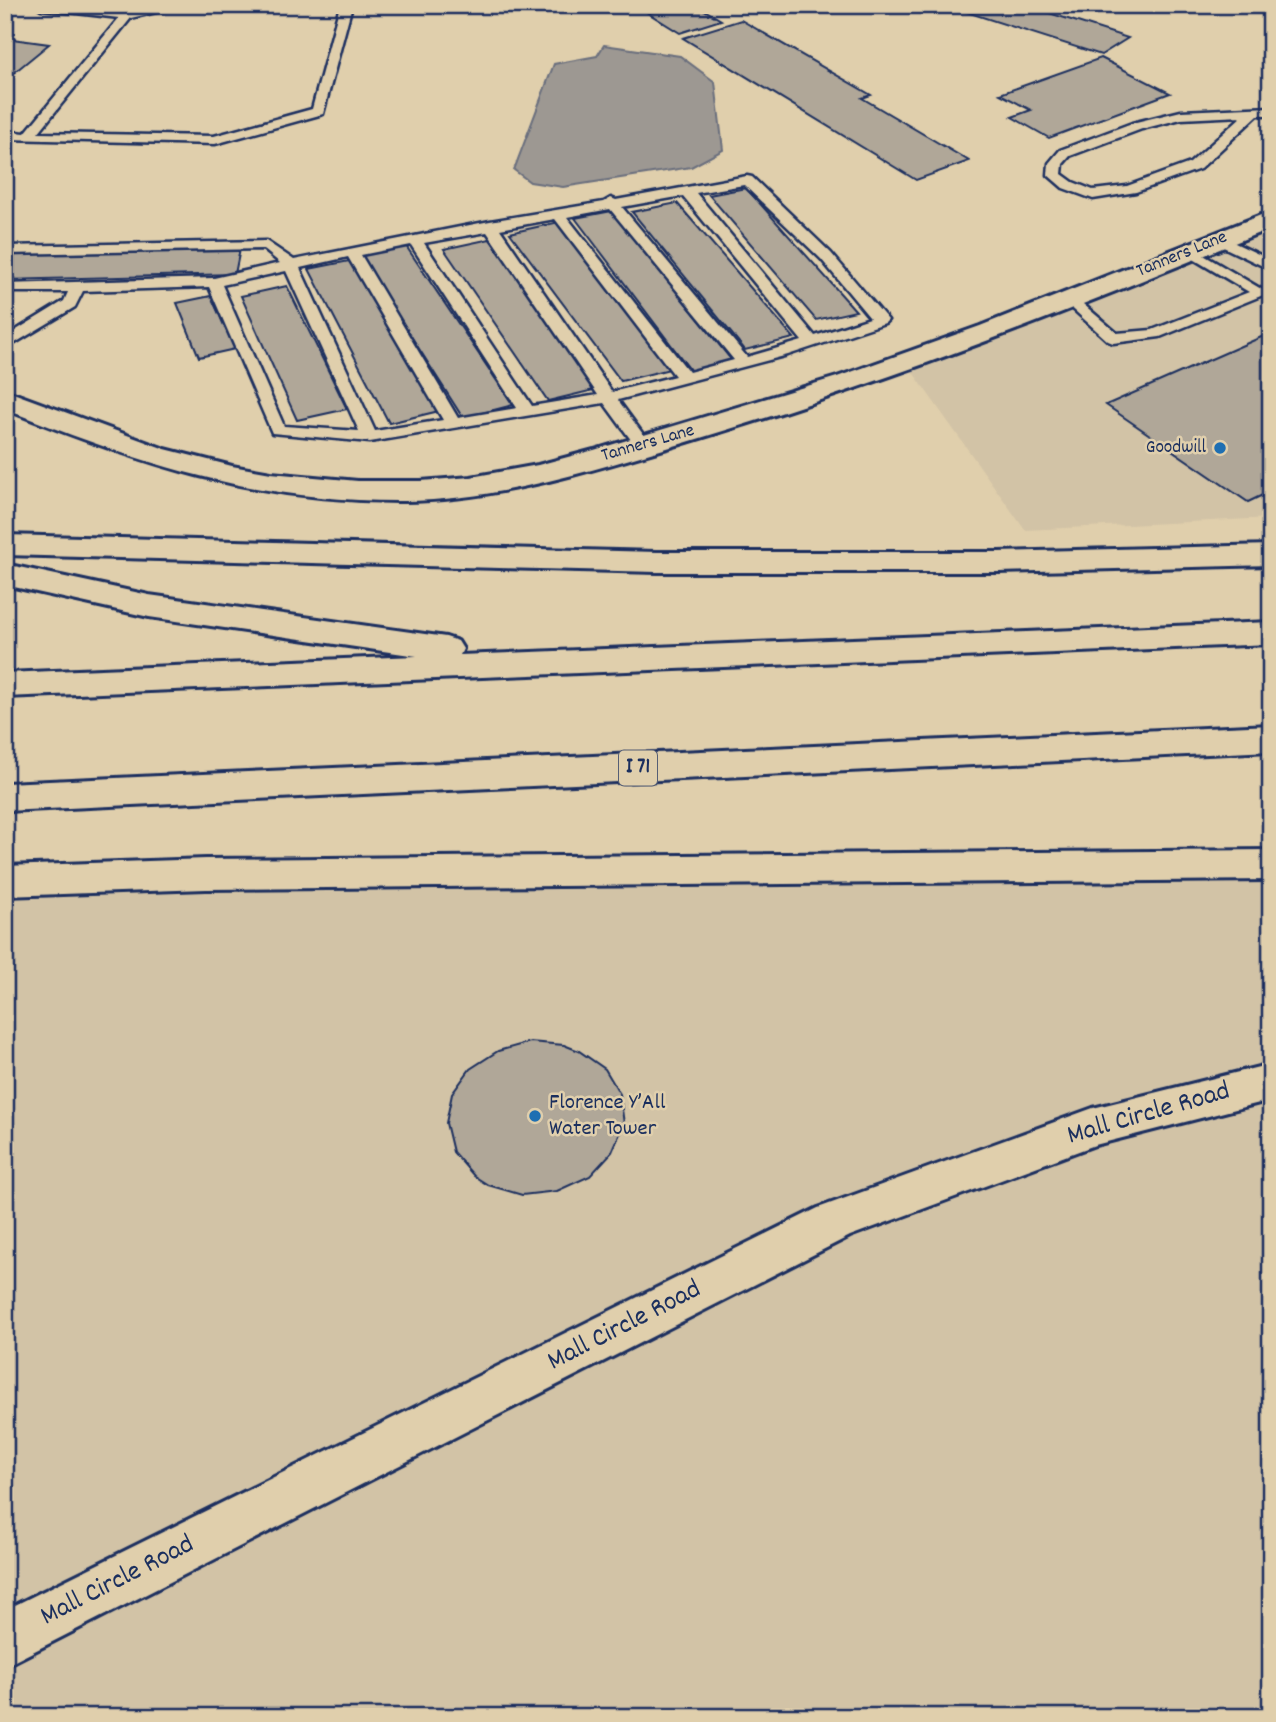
<svg xmlns="http://www.w3.org/2000/svg" width="1276" height="1722" font-family="Dekko,sans-serif">
<rect width="100%" height="100%" fill="#e0cfac"/>
<filter id="ink" filterUnits="userSpaceOnUse"><feTurbulence type="fractalNoise" baseFrequency=".0143" numOctaves="2"/><feDisplacementMap in="SourceGraphic" scale="14" xChannelSelector="R" yChannelSelector="G"/><feConvolveMatrix kernelMatrix="1 2 1 2 8 2 1 2 1" color-interpolation-filters="sRGB"/></filter>
<g filter="url(#ink)">
<g fill="#d2c3a6">
<polygon points="1271,219 1271,518 1025,530 907,364"/>
<polygon points="1271,865 1271,1717 5,1717 5,881"/>
</g>
<polygon fill="#9d9892" stroke="#696e7d" stroke-width="2" points="604,45 680,56 715,82 723,150 691,167 563,187 530,182 514,170 554,64 597,56"/>
<g fill="#b0a798" stroke="#1b2f5e" stroke-width="2">
<polygon points="676,5 696,5 721,20 680,33 648,13"/>
<polygon points="959,5 1024,5 1128,38 1101,55 954,8"/>
<polygon points="741,20 871,95 862,98 969,161 916,180 683,38"/>
<polygon points="5,38 49,44 5,80"/>
<polygon points="1101,58 1170,93 1049,138 1012,117 1031,110 1000,94"/>
<polygon points="746,188 856,311 816,320 709,195"/>
<polygon points="677,203 794,338 745,350 632,212"/>
<polygon points="612,211 732,361 691,371 575,218"/>
<polygon points="559,222 674,368 621,381 510,233"/>
<polygon points="490,239 598,389 548,401 444,249"/>
<polygon points="406,246 513,405 463,418 360,256"/>
<polygon points="240,249 235,274 5,280 5,267 10,254"/>
<polygon points="354,260 439,411 389,423 309,269"/>
<polygon points="287,286 347,409 297,420 241,296"/>
<polygon points="211,296 235,349 199,357 177,303"/>
<polygon points="1266,335 1271,339 1271,491 1248,502 1106,405"/>
<polygon points="530,1042 564,1045 579,1051 605,1069 620,1094 624,1124 612,1152 590,1176 557,1191 522,1195 488,1185 474,1176 453,1152 446,1123 452,1094 470,1069 498,1051"/>
</g>
<g fill="none" stroke-linecap="round" stroke-linejoin="round">
<g stroke="#1b2f5e" stroke-width="5">
<g id="service">
<polygon points="19,5 5,15 6,5"/>
<polygon points="35,5 73,5 127,11 160,5 186,5 131,18 38,133 214,136 312,109 339,9 336,5 348,5 351,9 323,114 215,144 5,139 5,131 25,133 119,18 41,9"/>
<path d="M1271,107v8h-13l-58,54 -64,23 -43,7 -30,-11 -15,-13 1,-12 11,-13 72,-27 49,-12zM1242,116l-52,47 -63,23 -34,4 -20,-8 -11,-8 1,-10 7,-8 72,-27 39,-10z"/>
<path d="M747,176l5,1 79,76 57,67 -3,3 -97,32 -170,45 33,45 -8,5 -6,-2 -33,-45 -234,39 -98,-9 -63,-146 -126,4 -8,16 -70,42v-12l59,-36 4,-9h-63v-8l209,-6 66,-15 -17,-14 -258,5v-8l261,-5 28,19 196,-39 114,-19 7,-4 5,2zM744,185l77,74 49,59 -55,18 -119,-143zM683,196l119,145 -55,16 -125,-150zM610,209l124,151 -45,12 -122,-155zM555,219l120,157 -63,16 -112,-163zM487,232l111,163 -66,11 -108,-163zM411,245l106,163 -59,10 -97,-163zM348,257l95,163 -68,11 -75,-163zM286,271l73,160 -75,-5 -62,-141z"/>
<polygon points="1220,236 1271,260 1271,270 1215,243 1215,237"/>
<polygon points="1190,247 1268,293 1160,337 1113,343 1108,341 1064,301 1066,298 1076,298 1117,333 1152,330 1249,292 1185,254 1183,251 1185,248"/>
</g>
</g>
<g stroke="#1b2f5e" stroke-width="6">
<g id="minor">
<path d="M1271,211v17c-193,80 -387,156 -587,215 -91,27 -184,57 -280,58 -149,1 -262,-37 -399,-92v-19l160,59 67,17 39,7 87,8h63l50,-4 67,-12 56,-15 243,-73 143,-51z"/>
<polygon points="1271,1064 1271,1100 1095,1145 850,1236 5,1666 5,1610 818,1208 1093,1108"/>
</g>
</g>
<g stroke="#1b2f5e" stroke-width="6">
<g id="motorway">
<polygon points="5,535 657,552 999,552 1271,545 1271,565 999,572 657,572 5,555"/>
<polygon points="5,564 149,595 446,637 458,641 463,649 460,655 1271,622 1271,644 5,697 5,673 417,656 149,617 5,585"/>
<polygon points="1271,725 1271,751 5,811 5,783"/>
<polygon points="1271,850 1271,880 206,889 5,896 5,866 206,859"/>
</g>
</g>
<use href="#service" fill="#e0cfac" fill-rule="evenodd"/>
<use href="#minor" fill="#e0cfac" fill-rule="evenodd"/>
<use href="#motorway" fill="#e0cfac" fill-rule="evenodd"/>
</g>
</g>
<g fill="#1f6fb2" stroke="#e0cfac" stroke-width="2.5">
<circle cx="1220" cy="448" r="7"/>
<circle cx="535" cy="1116" r="7"/>
</g>
<g text-anchor="middle" dominant-baseline="central" stroke-width="5" stroke-linejoin="round" paint-order="stroke">
<g font-size="19" fill="#1b2f5e" stroke="#e0cfac">
<text transform="translate(1182 255) rotate(-22)">Tanners Lane</text>
<text transform="translate(648 444) rotate(-16)">Tanners Lane</text>
</g>
<g font-size="19" fill="#1b2f5e" stroke="#e0cfac" text-anchor="end">
<text x="1206" y="448">Goodwill</text>
</g>
<rect fill="#e0cfac" stroke="#565f75" stroke-width="2" x="619" y="750.5" width="38" height="35" rx="5"/>
<g font-size="21" font-weight="bold" fill="#1b2f5e">
<text x="638" y="768">I 71</text>
</g>
<g font-size="23" fill="#1b2f5e" stroke="#e0cfac" text-anchor="start">
<text x="549" y="1103">Florence Y’All<tspan x="549" dy="26">Water Tower</tspan></text>
</g>
<g font-size="28" fill="#1b2f5e" stroke="#e0cfac">
<text transform="translate(1149 1115) rotate(-16)">Mall Circle Road</text>
<text transform="translate(625 1327) rotate(-27)">Mall Circle Road</text>
<text transform="translate(118 1582) rotate(-27)">Mall Circle Road</text>
</g>
</g>
<rect width="1276" height="1722" fill="none" stroke="#e0cfac" stroke-width="28"/>
<rect x="14" y="14" width="1248" height="1694" fill="none" stroke="#1b2f5e" stroke-width="2.5" filter="url(#ink)"/>
</svg>
